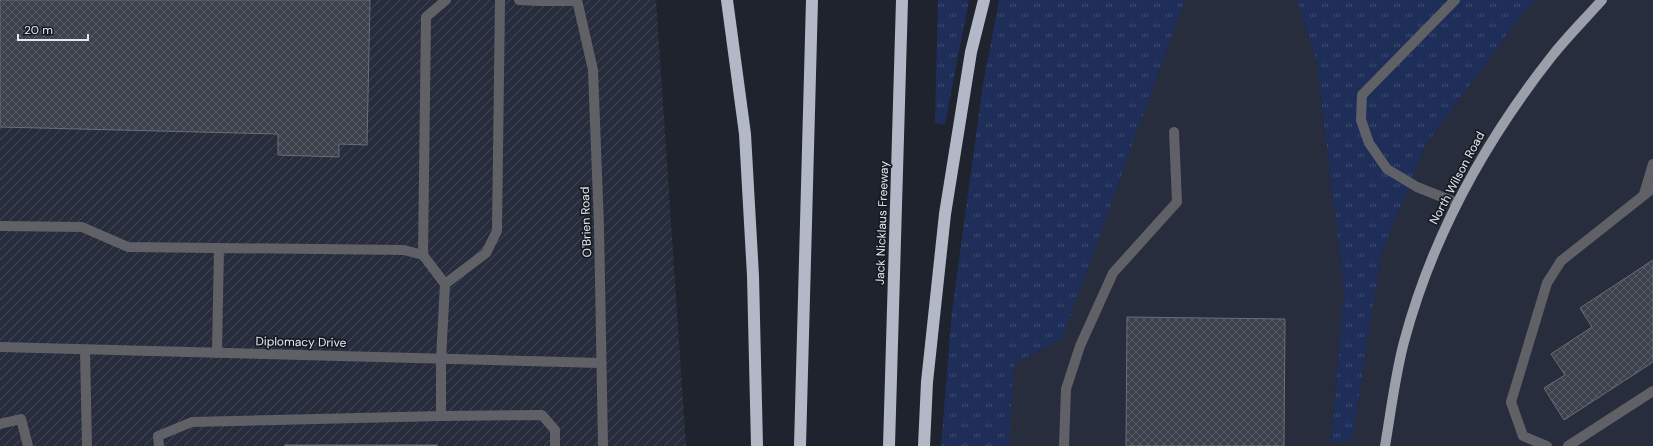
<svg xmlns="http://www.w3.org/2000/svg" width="1653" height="446" font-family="'DM Sans',sans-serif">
<defs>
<pattern id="industrial-furrows" width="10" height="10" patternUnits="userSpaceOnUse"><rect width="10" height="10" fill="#272d3c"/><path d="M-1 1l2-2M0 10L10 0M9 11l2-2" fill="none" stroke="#464b58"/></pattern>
<pattern id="grass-tufts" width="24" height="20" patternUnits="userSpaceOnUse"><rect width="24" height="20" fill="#1e2e58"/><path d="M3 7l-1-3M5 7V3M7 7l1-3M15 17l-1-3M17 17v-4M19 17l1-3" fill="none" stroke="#3f4c70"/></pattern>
<pattern id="building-cross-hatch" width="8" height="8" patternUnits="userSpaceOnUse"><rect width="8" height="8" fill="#3d414c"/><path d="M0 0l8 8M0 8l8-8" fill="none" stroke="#595c66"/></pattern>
</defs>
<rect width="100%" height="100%" fill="#1f232d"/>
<polygon fill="#272d3c" points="1185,0 1297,0 1316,60 1344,289 1331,442 1352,440 1381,254 1427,143 1523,13 1536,0 1653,0 1653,446 1009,446 1014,364 1062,338"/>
<polygon fill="url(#industrial-furrows)" points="0,0 656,0 686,446 0,446"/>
<g fill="url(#grass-tufts)">
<polygon points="938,0 969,0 945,124 935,123"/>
<polygon points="999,0 1185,0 1062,339 1014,364 1009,446 941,446 952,311 983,84"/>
<polygon points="1297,0 1536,0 1523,13 1427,143 1381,254 1352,441 1331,442 1344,289 1316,60"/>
</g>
<g fill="url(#building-cross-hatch)" stroke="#696e7a">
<polygon points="0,0 370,0 367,145 339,144 339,157 278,155 278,134 0,127"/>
<polygon points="1653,260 1653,362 1564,420 1544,388 1565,375 1551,354 1592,327 1580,308"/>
<polygon points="1127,317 1285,319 1284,446 1126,446"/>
<rect x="285" y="445" width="152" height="1"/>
</g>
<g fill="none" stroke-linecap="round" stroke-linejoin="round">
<g stroke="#5f6167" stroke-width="10">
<polyline points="519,0 538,1 577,1"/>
<polyline points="577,0 593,70 599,226 603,446"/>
<polyline points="1455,0 1362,95 1361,120 1369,143 1387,169 1417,187 1457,203"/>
<polyline points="1644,194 1653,164"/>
<polyline points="0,226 82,227 128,247 404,250 423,255 445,284 441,359 441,416 192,422 158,436 159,446"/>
<polyline points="423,255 426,17 446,0"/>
<polyline points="445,284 486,253 497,231 500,0"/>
<polyline points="0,347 601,363"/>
<polyline points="85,350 87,446"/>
<polyline points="217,353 219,248"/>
<polyline points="441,416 542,415 555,430 555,446"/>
<polyline points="0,424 21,419 28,446"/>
<polyline points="1064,446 1066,389 1080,346 1113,273 1177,202 1174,132"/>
<polyline points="1547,446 1523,436 1511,402 1547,283 1561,261 1653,188"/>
<polyline points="1568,446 1653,391"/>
</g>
<path stroke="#9a9faa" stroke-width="10" d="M1385,446c6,-35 10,-70 19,-104 28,-105 81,-201 148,-286 15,-19 33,-37 50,-56"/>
<g stroke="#b2b8c5" stroke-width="12">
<polyline points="727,0 745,134 753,276 757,446"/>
<polyline points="800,446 812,0"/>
<polyline points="889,446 902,0"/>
<polyline points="924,446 927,382 945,214 971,52 984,0"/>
</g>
</g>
<g text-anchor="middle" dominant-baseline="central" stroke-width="3.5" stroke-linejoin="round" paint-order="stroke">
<g font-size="12" fill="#e6e9f0" stroke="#161a23">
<text transform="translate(1457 178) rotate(-62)">North Wilson Road</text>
<text transform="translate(586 222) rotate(-92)">O'Brien Road</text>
<text transform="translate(882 223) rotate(-88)">Jack Nicklaus Freeway</text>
<text transform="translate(301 342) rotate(1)">Diplomacy Drive</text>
</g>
</g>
<path d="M18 34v6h70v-6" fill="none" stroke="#e6e9f0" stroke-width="2"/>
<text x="24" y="34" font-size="12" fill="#e6e9f0" stroke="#161a23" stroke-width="3" paint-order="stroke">20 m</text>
</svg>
